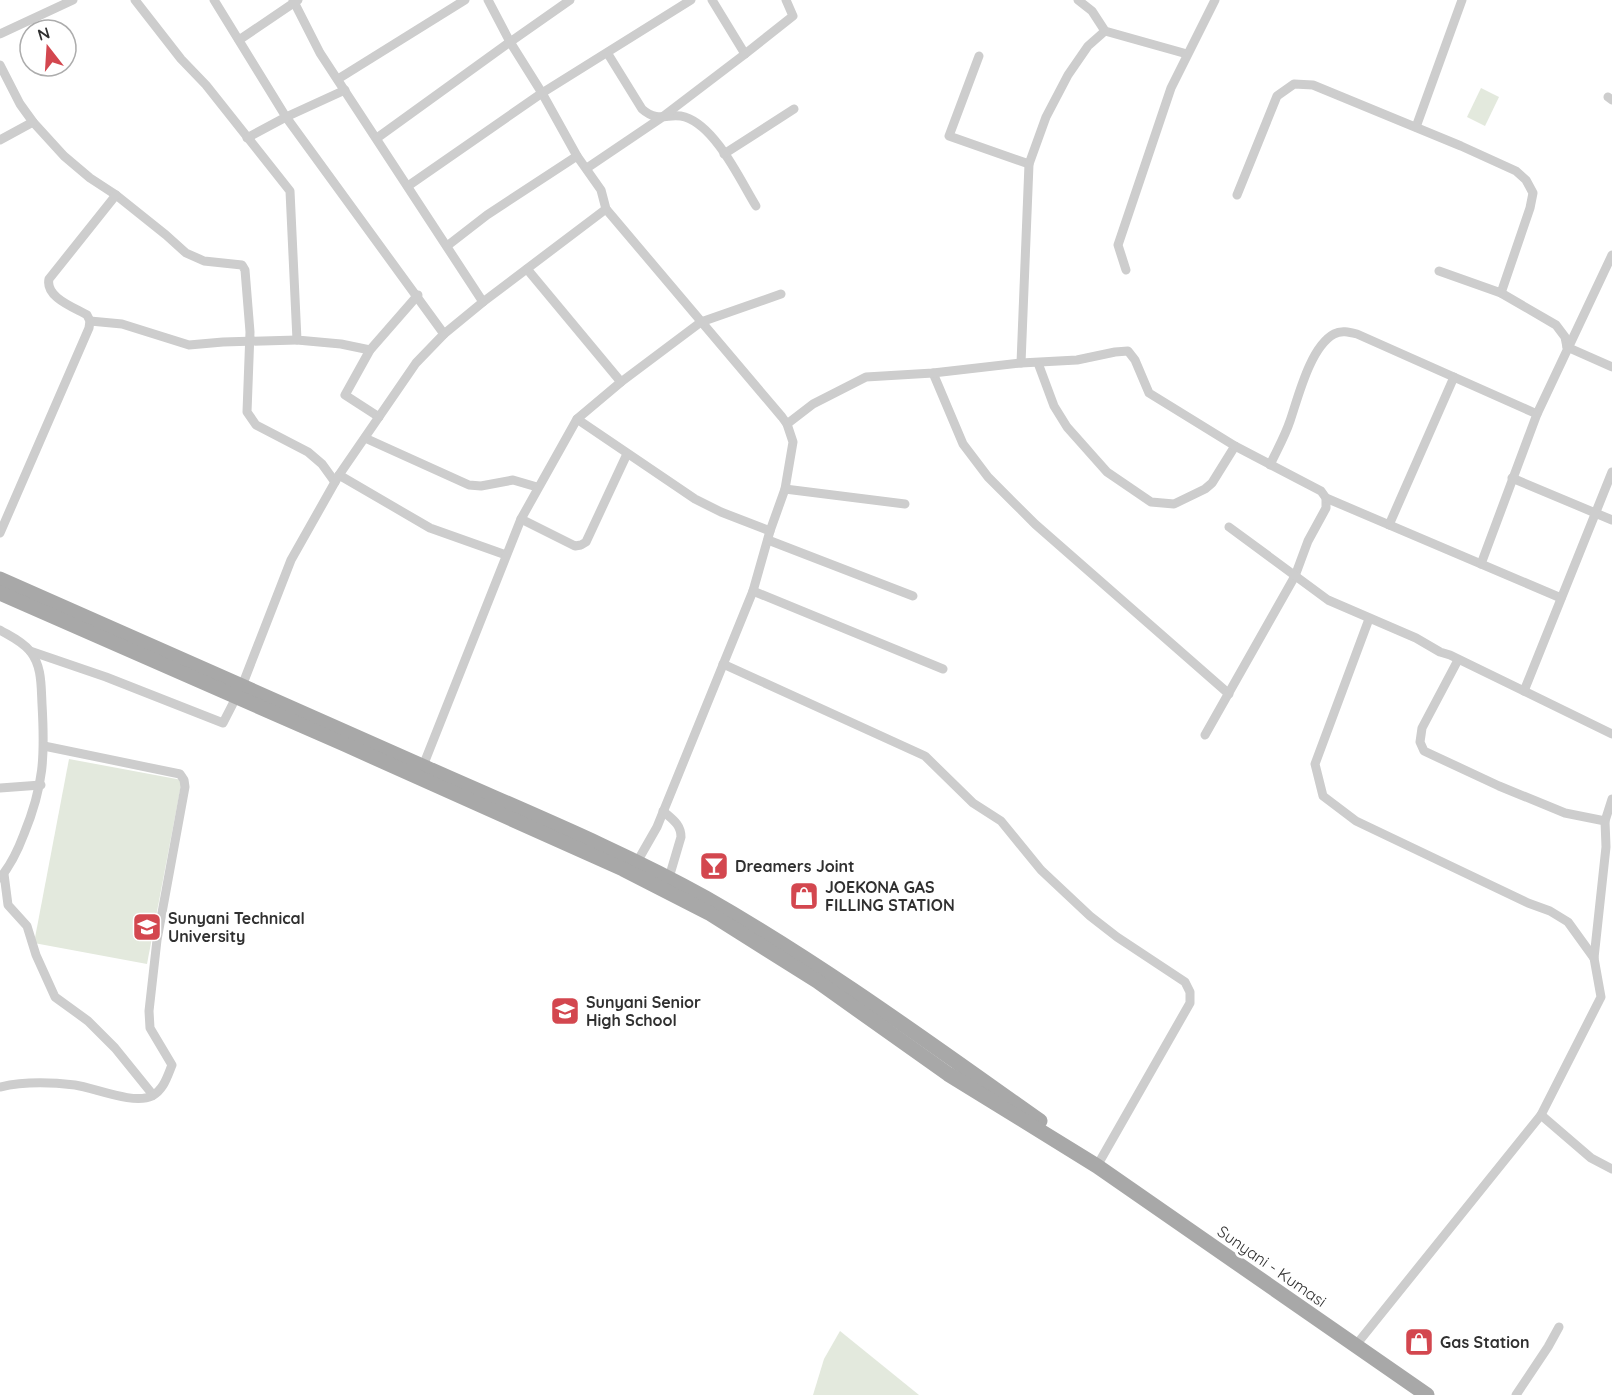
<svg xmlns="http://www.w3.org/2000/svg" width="1612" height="1395" font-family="Quicksand,sans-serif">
<rect width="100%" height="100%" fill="#fff"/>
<g fill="#e3e9dd">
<polygon points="1481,88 1499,97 1485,126 1467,117"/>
<polygon points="69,759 182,780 147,964 34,943"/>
<polygon points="840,1331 919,1395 813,1395 824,1359"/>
</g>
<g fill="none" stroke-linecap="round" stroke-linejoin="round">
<g stroke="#cdcdcd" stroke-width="9">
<polyline points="135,0 181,59 206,85 290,191 297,340 341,344 370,350"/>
<polyline points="214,0 286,117 444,334"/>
<polyline points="293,0 320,53 483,302 606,209 782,417 787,424 793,442 785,489 770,531 753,591 657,827 637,862"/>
<polyline points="488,0 510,42 570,0"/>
<polyline points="1078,0 1092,11 1105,31 1187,54"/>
<polyline points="0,34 73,0"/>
<polyline points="239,40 298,0"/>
<path d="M608,54l34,55c17,15 27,3 43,8 31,10 55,63 71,89"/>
<polyline points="745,54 793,16 786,0"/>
<polyline points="979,56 949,136 1029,164"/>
<polyline points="0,65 20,104 33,122 64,156 90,178 116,195 166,235 186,253 204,261 242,265 245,270 250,332 247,412 256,425 308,452 322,464 335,482"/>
<polyline points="338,79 465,0"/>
<polyline points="1608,97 1612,100"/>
<polyline points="1416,127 1462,0"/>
<polyline points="247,138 286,117 345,90"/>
<polyline points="377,138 510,42 542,93 577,156 601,190 606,209"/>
<polyline points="0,140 33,122"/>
<polyline points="724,154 794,109"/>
<polyline points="587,168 661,118 745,54 712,0"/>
<polyline points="408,186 542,93 691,0"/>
<polyline points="1237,195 1277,96 1294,84 1313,85 1461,146 1516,171 1526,180 1533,193 1530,208 1501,293"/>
<polyline points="447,246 487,215 577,156"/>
<polyline points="527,269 621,382"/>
<polyline points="1126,270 1118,245 1171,88 1215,0"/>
<polyline points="1439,271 1501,293 1556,325 1565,337 1567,347"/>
<polyline points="90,321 122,324 189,345 223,342 297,340"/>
<polyline points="1567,347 1612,367"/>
<polyline points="1021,363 1029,164 1046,117 1068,75 1088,46 1105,31"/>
<polyline points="1038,363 1054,406 1067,427 1107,472 1151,502 1174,504 1205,489 1212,483 1235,446"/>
<polyline points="933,373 963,444 988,477 1035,524 1229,694"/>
<polyline points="379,417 345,395 370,350 418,295"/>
<polyline points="577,419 695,499 721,512 770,531"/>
<polyline points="787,424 813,404 866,377 933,373 1021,363 1077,360 1115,352 1128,351 1135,360 1149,393 1235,446 1321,491 1326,498 1326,508 1308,541 1295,576 1205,735"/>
<polyline points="365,438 469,485 481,486 513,480 537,487"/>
<path d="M1270,465c7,-15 15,-29 20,-44 8,-23 20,-74 44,-87 7,-4 15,-2 23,0l180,80"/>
<polyline points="339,475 430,528 506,555"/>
<polyline points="1512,478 1612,520"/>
<polyline points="785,489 905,504"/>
<polyline points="1326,498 1561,598"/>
<polyline points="521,519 575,546 581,545 586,542 627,454"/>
<polyline points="1389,525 1454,377"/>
<polyline points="1229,527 1328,600 1416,638 1440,652 1450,655 1612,734"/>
<path d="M0,533l89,-205 1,-7 -3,-6c-14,-8 -42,-18 -38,-36l67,-84"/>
<polyline points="768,540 913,596"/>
<polyline points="1481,564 1537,414 1612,255"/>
<polyline points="753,591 943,669"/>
<polyline points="1369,619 1315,764 1323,796 1356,821 1528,903 1550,911 1568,922 1594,958"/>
<path d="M0,630c10,6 22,11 30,21 12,15 11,34 12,53 3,52 2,81 -18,130 -6,16 -13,31 -24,44"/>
<polyline points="30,651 106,677 223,723 242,686 291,560 339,475 416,363 444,334 483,302"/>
<polyline points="1458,660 1422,728 1420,742 1424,751 1499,786 1565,813 1605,821"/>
<polyline points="723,664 925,756 973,803 1001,821 1041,870 1090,916 1117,937 1185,982 1190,992 1190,1003 1097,1166"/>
<polyline points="1524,691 1612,472"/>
<polyline points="423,766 521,519 577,419 621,382 701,322 781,294"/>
<polyline points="0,788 41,785"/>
<path d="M663,811c9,8 18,13 18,26l-13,44"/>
<polyline points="4,874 8,905 27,926 36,955 55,997 88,1021 115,1048 153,1095"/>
<path d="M0,1087c25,-6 50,-5 75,-2 20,3 59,20 77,11 12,-7 15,-19 20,-31l-22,-37 -1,-17 8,-71 28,-153 -1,-7 -4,-6 -136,-28"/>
<polyline points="1541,1115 1601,997 1594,958 1606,847 1605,821 1612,799"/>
<polyline points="1356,1345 1541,1115 1591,1158 1612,1169"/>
<polyline points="1516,1395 1548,1347 1559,1327"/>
</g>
<g stroke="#a8a8a8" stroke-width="15">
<path d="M0,579c143,62 285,126 427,189 94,42 189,80 279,130 116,66 225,146 334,223"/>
<polyline points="0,593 344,744 623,869 709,913 817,981 948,1074 1097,1166 1427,1395"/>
</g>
</g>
<defs>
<g id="bar-square" transform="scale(1.5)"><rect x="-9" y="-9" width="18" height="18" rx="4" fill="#d3474f" stroke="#fff"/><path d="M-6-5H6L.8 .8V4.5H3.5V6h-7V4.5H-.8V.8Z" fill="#fff"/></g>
<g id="shop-square" transform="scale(1.5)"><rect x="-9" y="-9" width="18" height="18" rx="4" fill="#d3474f" stroke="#fff"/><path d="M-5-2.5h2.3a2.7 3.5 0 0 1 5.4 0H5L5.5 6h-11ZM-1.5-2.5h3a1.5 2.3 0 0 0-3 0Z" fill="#fff"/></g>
<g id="university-square" transform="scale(1.5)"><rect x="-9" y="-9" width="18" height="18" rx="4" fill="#d3474f" stroke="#fff"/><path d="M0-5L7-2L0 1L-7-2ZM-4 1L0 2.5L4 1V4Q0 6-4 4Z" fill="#fff"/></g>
<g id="school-square" transform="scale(1.5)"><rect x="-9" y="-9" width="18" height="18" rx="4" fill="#d3474f" stroke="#fff"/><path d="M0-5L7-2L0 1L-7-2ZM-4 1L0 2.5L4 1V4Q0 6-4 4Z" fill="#fff"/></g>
</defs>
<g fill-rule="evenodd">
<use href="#bar-square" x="714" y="866"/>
<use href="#shop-square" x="804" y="896"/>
<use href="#university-square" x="147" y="927"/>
<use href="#school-square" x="565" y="1011"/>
<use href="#shop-square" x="1419" y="1342"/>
</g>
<g text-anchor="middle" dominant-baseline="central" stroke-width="6" stroke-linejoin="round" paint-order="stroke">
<g font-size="16" font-weight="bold" fill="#303030" stroke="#fff" text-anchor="start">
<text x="735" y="866">Dreamers Joint</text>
<text x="825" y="887">JOEKONA GAS<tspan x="825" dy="18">FILLING STATION</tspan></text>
<text x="168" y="918">Sunyani Technical<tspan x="168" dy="18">University</tspan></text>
<text x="586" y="1002">Sunyani Senior<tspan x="586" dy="18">High School</tspan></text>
<text x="1440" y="1342">Gas Station</text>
</g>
<g font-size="16" fill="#303030" stroke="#fff">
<text transform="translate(1272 1266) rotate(35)">Sunyani - Kumasi</text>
</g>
</g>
<g transform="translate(48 48) rotate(343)"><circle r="28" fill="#ffffff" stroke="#acacac" stroke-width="1.5"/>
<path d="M0-4.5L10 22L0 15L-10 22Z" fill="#d3474f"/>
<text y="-9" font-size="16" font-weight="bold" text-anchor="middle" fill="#303030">N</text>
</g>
</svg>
